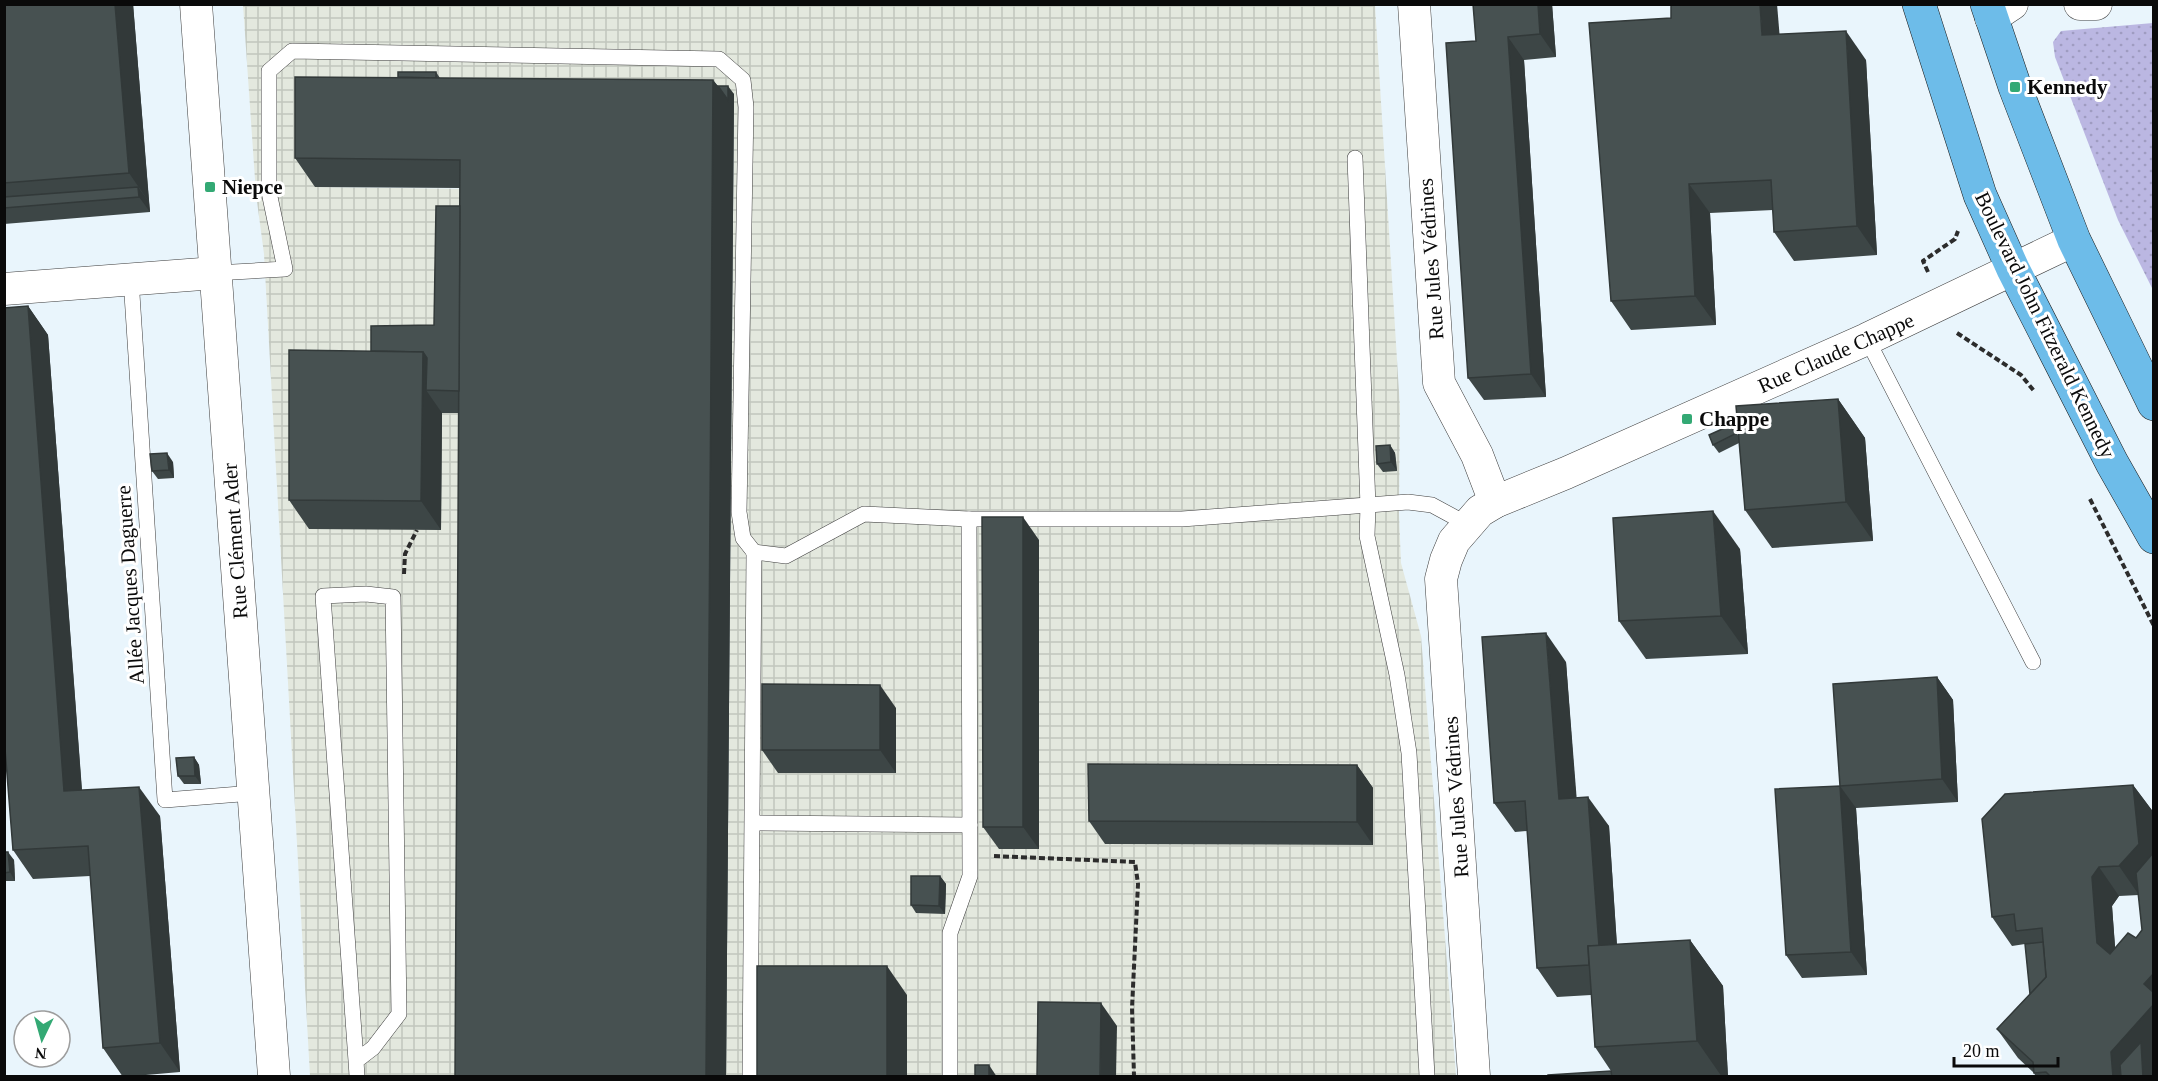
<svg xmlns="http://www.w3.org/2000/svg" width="2158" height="1081" font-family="'Times New Roman',serif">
<defs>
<pattern id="industrial-grid" width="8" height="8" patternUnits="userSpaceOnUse" patternTransform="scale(1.5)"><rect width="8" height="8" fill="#e3e8de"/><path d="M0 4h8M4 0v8" fill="none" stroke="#c1c6bd"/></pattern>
<pattern id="grass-dots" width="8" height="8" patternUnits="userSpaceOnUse" patternTransform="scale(1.5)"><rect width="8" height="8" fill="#bbb7e2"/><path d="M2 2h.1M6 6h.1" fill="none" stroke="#9f9cc1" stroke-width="1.8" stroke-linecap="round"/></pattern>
</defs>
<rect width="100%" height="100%" fill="#e9f5fc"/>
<polygon fill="url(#industrial-grid)" points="243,5 1375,5 1400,408 1399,514 1401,563 1421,636 1456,1076 907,1076 907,995 777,1076 726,1076 734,109 316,187 481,189 442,412 479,413 475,1076 310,1076 264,254 256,194"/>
<polygon fill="url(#grass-dots)" points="2153,23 2154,23 2153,290 2118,220 2055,57 2053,42 2061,31"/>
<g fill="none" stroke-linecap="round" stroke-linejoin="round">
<g stroke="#3d3d3d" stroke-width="16">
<g id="service">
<polyline points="1355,158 1368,506 1367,536 1397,675 1409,753 1427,1076"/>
<polyline points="215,273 285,269 269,192 269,71 292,51 719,59 743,80 746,107 739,512 743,538 754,552 786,556 864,514 969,519 1182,519 1408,502 1432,505 1467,524"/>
<polyline points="131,279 165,800 253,793"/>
<polyline points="1867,339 2033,662"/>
<polyline points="753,823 970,825"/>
<polyline points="356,1061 373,1048 399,1014 393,597 366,594 323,596 356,1061 357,1076"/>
<polyline points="750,1076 754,552"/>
<polyline points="950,1076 950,933 970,876 969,519"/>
</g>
</g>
<g stroke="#3d3d3d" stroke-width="33">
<g id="minor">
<polyline points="196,4 274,1076"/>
<polyline points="1414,4 1439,383 1477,455 1495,502"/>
<polyline points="2080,4 2096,4"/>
<polyline points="1991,18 2012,4"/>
<polyline points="4,289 215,273"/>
<polyline points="1474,1076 1441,579 1446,560 1454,541 1480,511 1495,502 1566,473 1867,339 2074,240"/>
</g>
</g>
<g stroke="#1b1b1b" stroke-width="34">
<g id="primary">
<polyline points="1919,4 1980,195 2013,269 2112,463 2154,537"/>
<polyline points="1987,4 2015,87 2074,240 2154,404"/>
</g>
</g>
<g stroke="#2c2c2c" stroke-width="4" stroke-dasharray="6 3" stroke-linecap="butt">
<polyline points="1928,272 1923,261 1955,239 1958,231"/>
<polyline points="1957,333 2021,375 2034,391"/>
<polyline points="2090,499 2154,626"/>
<polyline points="404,574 405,554 417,530"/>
<polyline points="994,856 1135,862 1138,884 1132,1008 1134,1076"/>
</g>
<use href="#service" stroke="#fff" stroke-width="15"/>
<use href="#minor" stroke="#fff" stroke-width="32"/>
<use href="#primary" stroke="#6dbce9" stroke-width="33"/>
</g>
<g fill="#3d4646" fill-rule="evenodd">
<polygon points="4,4 133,4 150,212 4,224"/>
<polygon points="1473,4 1552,4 1556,57 1524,60 1546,397 1484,400 1468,378 1476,41"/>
<polygon points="1780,34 1866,60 1877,255 1794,261 1774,232 1773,210 1710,213 1716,325 1631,330 1611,301"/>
<polygon points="436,72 440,78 713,80 718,86 734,94 726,1077 455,1077 459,413 442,413 441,530 309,529 289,500 371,351 434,325 460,206 460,188 315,187 295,158 398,77"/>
<polygon points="28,306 48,335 82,790 160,816 180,1072 123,1077 103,1048 90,876 33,879 13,850 7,770 4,770 4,739"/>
<polygon points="1838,399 1865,438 1873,541 1772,548 1745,510 1739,443 1719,453 1713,445 1737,433 1739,438"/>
<polygon points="1390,445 1395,453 1397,471 1383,472 1377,464"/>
<polygon points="173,462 174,478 158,479 152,471"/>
<polygon points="1039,540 1039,849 999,849 983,827"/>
<polygon points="1740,549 1748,654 1646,659 1619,621"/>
<polygon points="1566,662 1576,798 1609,826 1617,945 1690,940 1723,986 1728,1077 1548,1077 1611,1071 1595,1047 1591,995 1557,997 1537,968 1527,831 1515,832 1494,803"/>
<polygon points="1937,677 1953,700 1958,802 1856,808 1867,975 1802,978 1786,955 1840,786"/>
<polygon points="896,708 896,773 778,773 762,750"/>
<polygon points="194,757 199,765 201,784 184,784 178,776"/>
<polygon points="1357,765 1373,788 1373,845 1105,844 1089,821"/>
<path d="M2133,785l21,28v243l-2,2 1,19h-117l-2,-4 -16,-15 -21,-29 33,-35 -5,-50 -13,2 -20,-29zM2139,895l3,35 -6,8 -21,10 -3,-42 7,-10z"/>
<polygon points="4,852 14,860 15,881 4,881"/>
<polygon points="940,876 946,884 945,914 916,913 911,905"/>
</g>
<g fill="#323939">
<polygon points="115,4 133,4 149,202 129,173"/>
<polygon points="1538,4 1552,4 1556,57 1540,34"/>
<polygon points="1760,4 1777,4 1782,64 1762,35"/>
<polygon points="1846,31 1866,60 1877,255 1857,226"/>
<polygon points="1508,37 1524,60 1546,397 1531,374"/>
<polygon points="713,80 728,100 728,86 734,94 726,1077 706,1077"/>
<polygon points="1689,184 1710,213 1716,325 1695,296"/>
<polygon points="138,187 149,202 150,212 139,197"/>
<polygon points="28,306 48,335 84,820 64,791"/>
<polygon points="423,352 443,381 426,390 442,413 441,530 421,501"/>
<polygon points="1838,399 1865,438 1873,541 1846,502"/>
<polygon points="1390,445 1395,453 1397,471 1391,462"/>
<polygon points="167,453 173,462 174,478 169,470"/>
<polygon points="1713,511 1740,549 1748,654 1721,616"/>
<polygon points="1023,517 1039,540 1039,849 1023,827"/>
<polygon points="1546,633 1566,662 1579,828 1559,799"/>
<polygon points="1937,677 1953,700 1958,802 1942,779"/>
<polygon points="880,685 896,708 896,773 880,750"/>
<polygon points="4,739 7,770 4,767"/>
<polygon points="194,757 199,765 201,784 195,776"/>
<polygon points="1357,765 1373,788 1373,845 1357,822"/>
<polygon points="2133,785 2154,813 2154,879 2139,895 2119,866"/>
<polygon points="1840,786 1856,808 1867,975 1851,952"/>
<polygon points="139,787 160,816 180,1072 160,1043"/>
<polygon points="1588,797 1609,826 1620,993 1600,964"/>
<polygon points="8,852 14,860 15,881 10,872"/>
<polygon points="2099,867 2119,896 2112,906 2117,972 2097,943 2092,877"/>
<polygon points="940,876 946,884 945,914 939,906"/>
<polygon points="1690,940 1723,986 1728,1077 1722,1077 1697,1041"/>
<polygon points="887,966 907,995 907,1077 887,1077"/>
<polygon points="2154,973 2154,998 2144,984"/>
<polygon points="1101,1003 1117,1026 1116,1077 1100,1077"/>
<polygon points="2154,1004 2154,1056 2152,1058 2153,1077 2113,1077 2111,1052"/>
<polygon points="989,1065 997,1077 989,1077"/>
</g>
<g fill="#475151" stroke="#323939" stroke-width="1.5">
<polygon points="4,4 115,4 129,173 4,183"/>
<polygon points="1473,4 1538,4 1540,34 1508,37 1531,374 1468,378 1446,43 1476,41"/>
<polygon points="1671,4 1760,4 1762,35 1846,31 1857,226 1774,232 1771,180 1689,184 1695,296 1611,301 1589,23 1671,18"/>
<polygon points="398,72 436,72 436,78 398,77"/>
<polygon points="295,77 713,80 706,1077 455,1077 460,160 295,158"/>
<polygon points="718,86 728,86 728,100"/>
<polygon points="138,187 139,197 4,208 4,197"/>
<polygon points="436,206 460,206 459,391 426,390 427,358 423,352 371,351 371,326 434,325"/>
<polygon points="28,306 64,791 139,787 160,1043 103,1048 88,846 13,850 4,736 4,308"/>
<polygon points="289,350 423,352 421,501 289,500"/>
<polygon points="1838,399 1846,502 1745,510 1736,406"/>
<polygon points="1731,425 1735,434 1713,445 1709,435"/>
<polygon points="1390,445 1391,462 1377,464 1376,446"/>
<polygon points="167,453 169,470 152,471 150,454"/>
<polygon points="1713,511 1721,616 1619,621 1613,518"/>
<polygon points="982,517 1023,517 1023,827 983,827"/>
<polygon points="1546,633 1559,799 1588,797 1599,946 1588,946 1589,965 1537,968 1525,801 1494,803 1482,637"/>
<polygon points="1937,677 1942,779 1840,786 1833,684"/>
<polygon points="762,684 880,685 880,750 762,750"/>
<polygon points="194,757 195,776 178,776 176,758"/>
<polygon points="1088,764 1357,765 1357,822 1089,821"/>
<polygon points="2133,785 2139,844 2119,866 2099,867 2092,877 2097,943 2110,954 2128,933 2136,938 2142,930 2136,873 2154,852 2154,973 2144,984 2154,993 2154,1004 2111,1052 2113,1077 2051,1077 2046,1072 2034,1073 2033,1062 1997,1029 2046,977 2042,928 2016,931 2014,914 1992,917 1982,819 2005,794"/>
<polygon points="1840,786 1851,952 1786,955 1775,789"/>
<polygon points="4,852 8,852 10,872 4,873"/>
<polygon points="911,876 940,876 939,906 911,905"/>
<polygon points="1690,940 1697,1041 1595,1047 1588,946"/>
<polygon points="2043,942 2046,977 2030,994 2025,944"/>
<rect x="757" y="966" width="130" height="111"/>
<polygon points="1038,1002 1101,1003 1100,1077 1037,1077"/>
<polygon points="2141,1042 2143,1077 2121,1077 2120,1065"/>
<rect x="975" y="1065" width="14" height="12"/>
<polygon points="1611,1071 1612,1077 1548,1077 1548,1075"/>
</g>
<g fill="#33a974" stroke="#fff" stroke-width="2">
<rect x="2009" y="81" width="12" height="12" rx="3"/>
<rect x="204" y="181" width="12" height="12" rx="3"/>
<rect x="1681" y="413" width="12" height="12" rx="3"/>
</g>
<g text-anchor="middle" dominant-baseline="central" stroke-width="6" stroke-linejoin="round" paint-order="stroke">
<g font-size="21" font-weight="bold" fill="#0a0a0a" stroke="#fff" text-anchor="start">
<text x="2027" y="87">Kennedy</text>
<text x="222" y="187">Niepce</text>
<text x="1699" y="419">Chappe</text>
</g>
<g font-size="21" fill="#0a0a0a" stroke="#fff">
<text transform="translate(1431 259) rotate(-94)">Rue Jules Védrines</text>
<text transform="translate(2045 325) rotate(64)">Boulevard John Fitzerald Kennedy</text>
<text transform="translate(1836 353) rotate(-24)">Rue Claude Chappe</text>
<text transform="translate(235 541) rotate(-94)">Rue Clément Ader</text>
<text transform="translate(130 585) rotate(-94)">Allée Jacques Daguerre</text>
<text transform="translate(1456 797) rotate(-94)">Rue Jules Védrines</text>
</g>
</g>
<rect width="2158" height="1081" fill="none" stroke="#0a0a0a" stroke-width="12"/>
<g transform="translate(42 1039) rotate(185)"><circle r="28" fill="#ffffff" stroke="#9d9d9d" stroke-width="1.5"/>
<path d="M0-4.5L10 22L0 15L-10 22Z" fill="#33a974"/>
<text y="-9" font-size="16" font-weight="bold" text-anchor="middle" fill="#0a0a0a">N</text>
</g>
<path d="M1954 1057v9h104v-9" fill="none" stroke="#0a0a0a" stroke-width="3"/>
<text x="1963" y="1057" font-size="18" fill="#0a0a0a" stroke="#ffffff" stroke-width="4.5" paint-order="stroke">20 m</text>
</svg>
